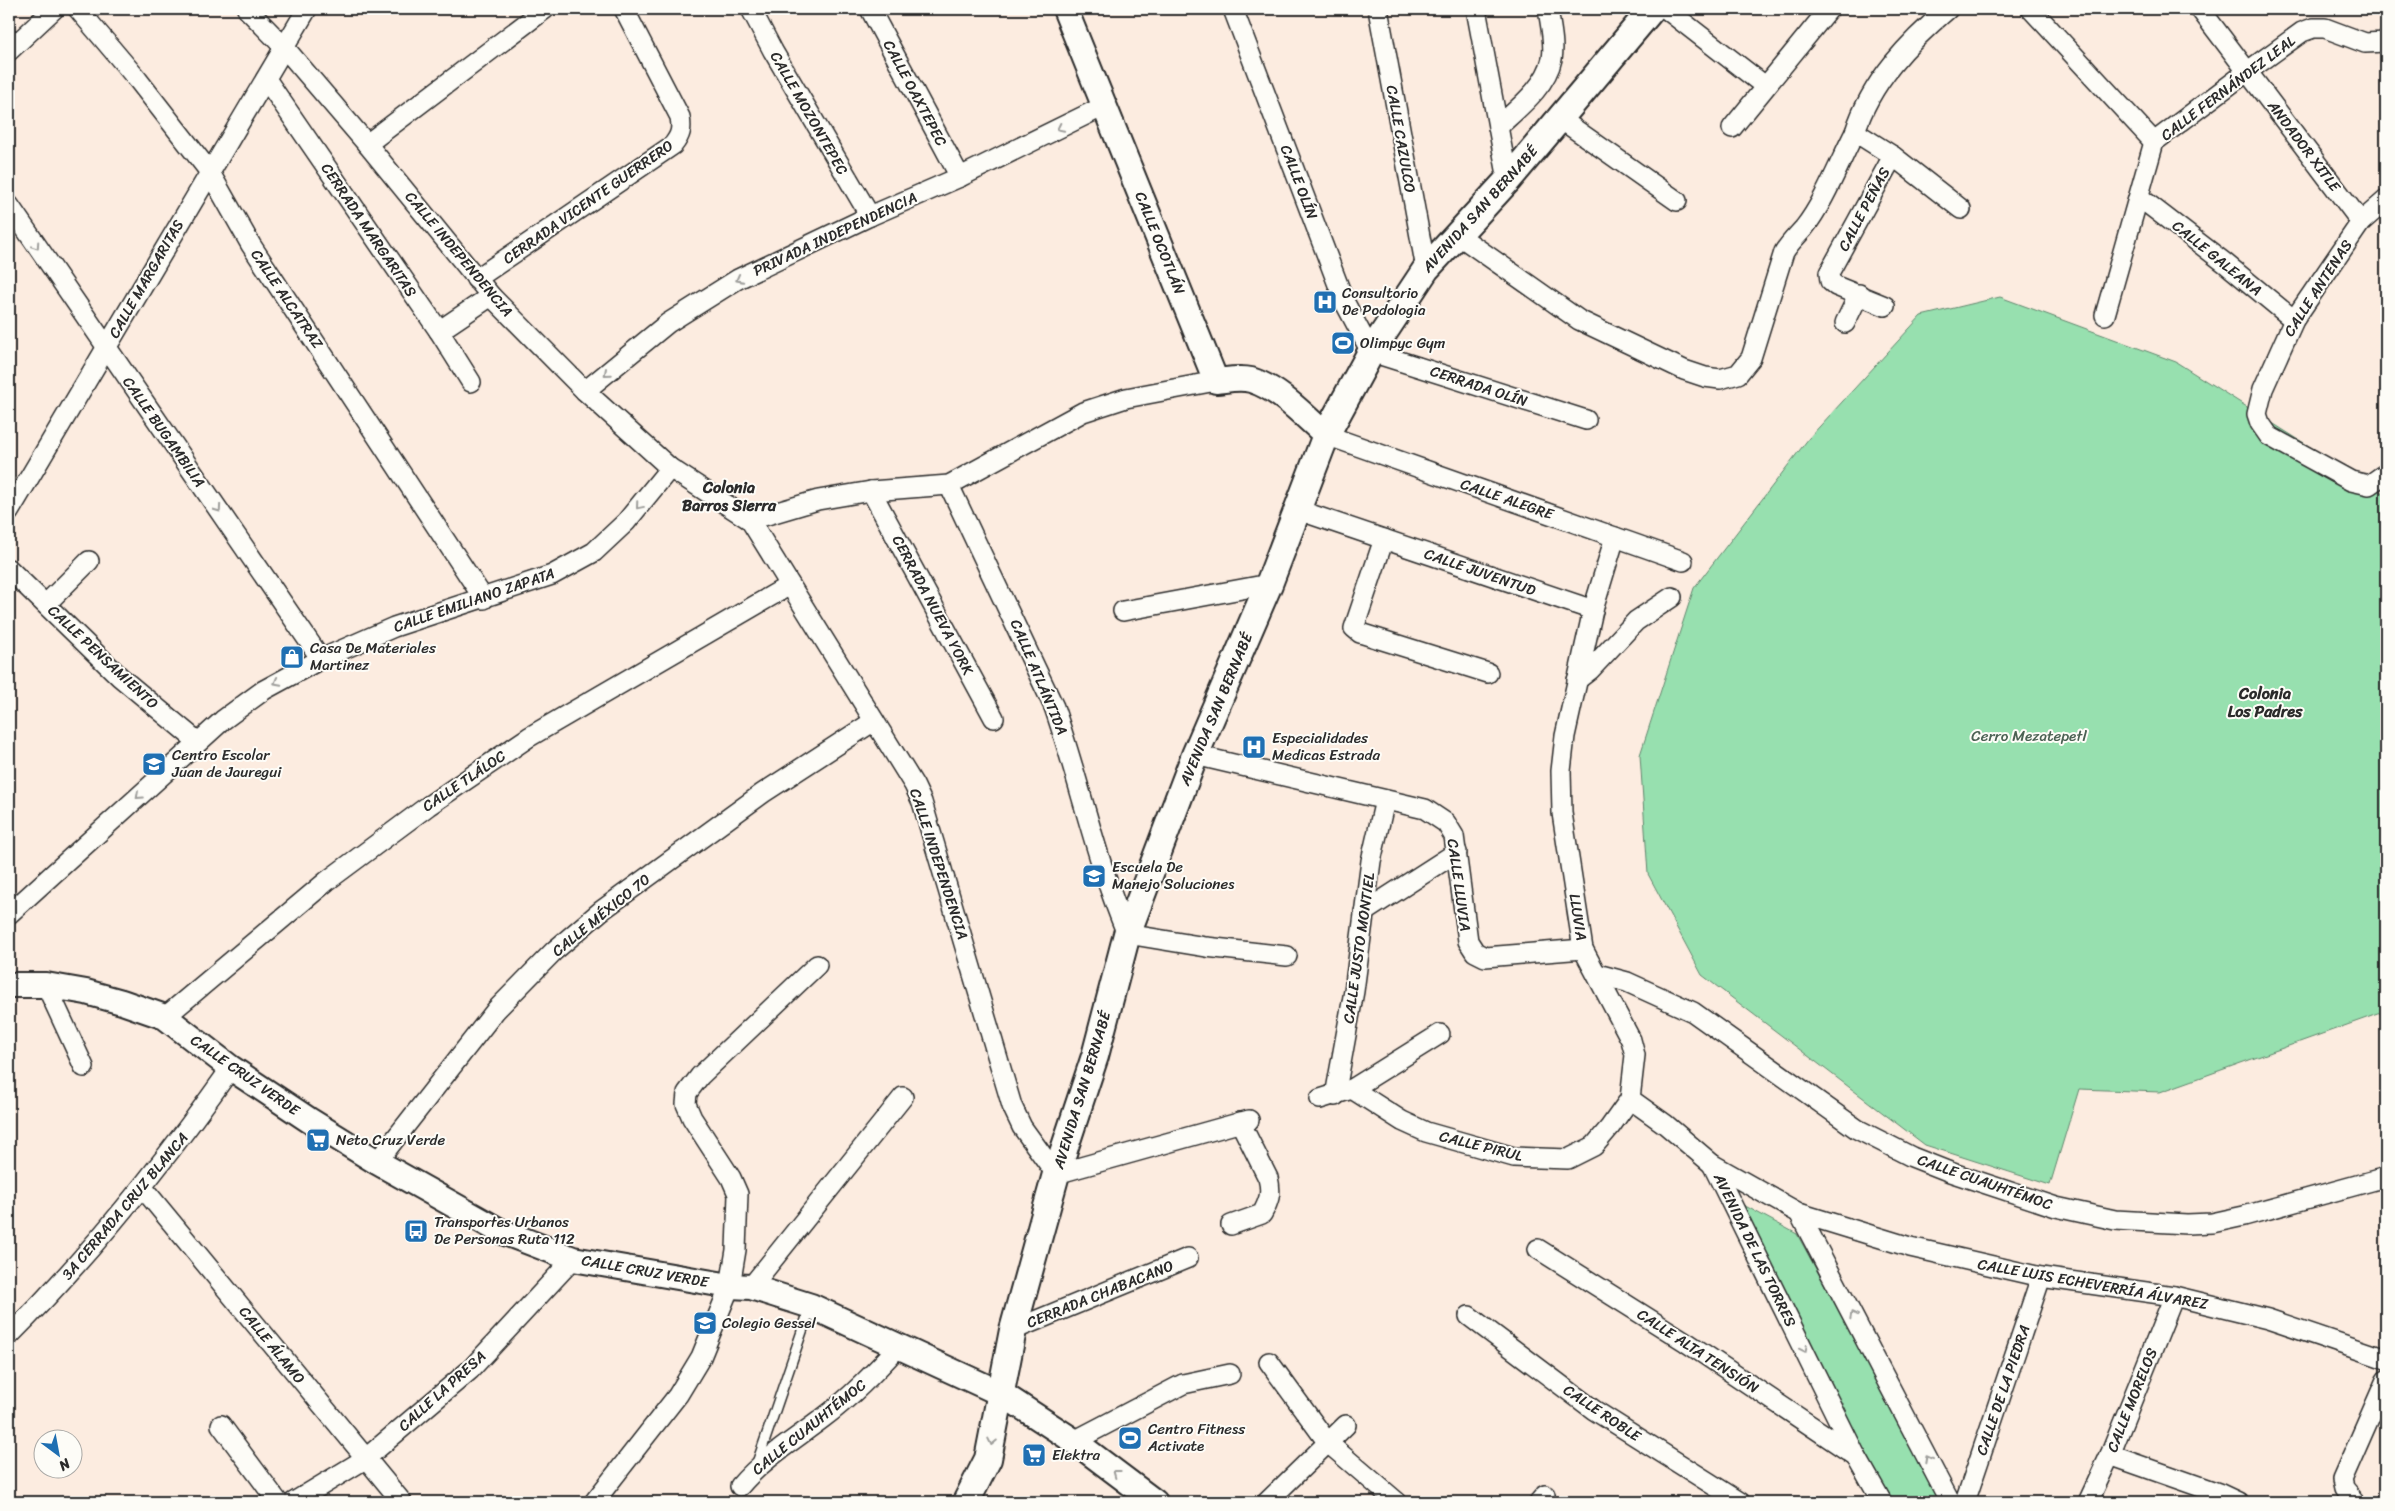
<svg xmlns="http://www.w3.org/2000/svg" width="2395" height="1511" font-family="Sriracha,sans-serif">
<rect width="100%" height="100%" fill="#fcece0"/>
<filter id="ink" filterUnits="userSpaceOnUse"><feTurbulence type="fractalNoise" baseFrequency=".02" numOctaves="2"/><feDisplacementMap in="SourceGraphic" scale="10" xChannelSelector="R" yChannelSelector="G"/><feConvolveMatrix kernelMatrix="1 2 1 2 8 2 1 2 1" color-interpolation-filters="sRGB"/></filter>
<g filter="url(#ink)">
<g fill="#97e0af" stroke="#61866d">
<polygon points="2000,297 2176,362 2386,495 2386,1011 2160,1092 2079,1089 2050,1185 1925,1145 1702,975 1648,874 1640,755 1694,588 1809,438 1921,316"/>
<polygon points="1725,1195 1797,1234 1943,1502 1893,1502"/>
</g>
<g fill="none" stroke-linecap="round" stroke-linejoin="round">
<g stroke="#2b2b2b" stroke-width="12">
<polyline id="service" points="756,1466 810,1308"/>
</g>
<g stroke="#2b2b2b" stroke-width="22">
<g id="minor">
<polyline points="78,9 138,80 209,171 251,245 484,599"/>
<polyline points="247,9 284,47 367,144 491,296 585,391 670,468 750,520 818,500 871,491 949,485 1083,412 1126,398 1216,381"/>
<polyline points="751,9 773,51 870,216"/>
<polyline points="870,9 960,177"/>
<polyline points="1233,9 1345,303 1371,352 1586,420"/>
<polyline points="1378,9 1426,269"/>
<polyline points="1476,9 1508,180"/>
<polyline points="1666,9 1765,86"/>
<polyline points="2031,9 2154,142"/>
<polyline points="2200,9 2361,222"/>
<polyline points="9,51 54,9"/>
<polyline points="266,79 439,331 471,382"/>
<polyline points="1559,118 1677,201"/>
<path d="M1498,127c20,-19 48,-40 54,-68 3,-16 -2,-35 -4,-50"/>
<polyline points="1732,128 1829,9"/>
<polyline points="367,144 545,9"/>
<polyline points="1893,156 1961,209"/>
<polyline points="2139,197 2225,263 2294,320"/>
<polyline points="2386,200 2361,222 2294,320 2263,389 2257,414 2260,423 2269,436 2351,481 2369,485 2386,473"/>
<polyline points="9,205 321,659"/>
<path d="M1458,235l121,85 105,50 21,7 15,2 18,-5 13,-16 33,-106c6,-10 13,-16 20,-24 20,-25 36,-67 51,-96"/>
<path d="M476,279l197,-134c8,-10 9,-16 7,-28l-56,-108"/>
<path d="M1885,306l-49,-20 -6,-5 -1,-8 64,-117 -38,-24c16,-51 54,-90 93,-123"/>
<polyline points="2105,315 2154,142 2248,71 2302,32 2313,28 2325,28 2365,43 2386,42"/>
<polyline points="1845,323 1859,294"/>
<polyline points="439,331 491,296"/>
<polyline points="585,391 668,323 738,279 870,216 960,177 1104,106"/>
<polyline points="1326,435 1615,537 1593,610"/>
<path d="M949,485l105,222c26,75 42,154 73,227l79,13 81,9"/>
<polyline points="871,491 994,718"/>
<polyline points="1298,510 1593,610 1565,736 1561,771 1562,813 1583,949 1631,1040 1635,1055 1630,1099 1665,1124 1712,1164 1799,1213 1910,1247 2041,1277 2174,1296 2268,1319 2386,1359"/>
<polyline points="9,512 307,9"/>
<polyline points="750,520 914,785 922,802 1012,1106 1022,1127 1056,1174 1249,1120"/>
<polyline points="1615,537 1683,561"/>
<polyline points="1384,539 1354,628 1360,633 1488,673"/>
<polyline points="9,569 120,677 198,742"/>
<polyline points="46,604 89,561"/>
<polyline points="1123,611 1269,584"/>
<polyline points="1577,680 1590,670 1636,621 1672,597"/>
<polyline points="1195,755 1425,809 1446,823 1454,836 1468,941 1475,952 1485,957 1583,949"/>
<polyline points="1364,912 1457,852"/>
<polyline points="9,914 223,720 264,690 321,659 394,627 552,575 594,552 626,522 670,468"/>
<polyline points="1597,974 1627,982 1693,1012 1857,1129 1912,1157 1950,1172 2056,1207 2115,1220 2187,1224 2212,1223 2244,1216 2386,1177"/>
<polyline points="46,985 84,1067"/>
<polyline points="165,1017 327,881 428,806 529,737 790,585"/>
<polyline points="1352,1089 1440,1034"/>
<polyline points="1335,1096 1354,991 1371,861 1385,800"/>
<polyline points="1320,1099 1352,1089 1402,1121 1426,1132 1514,1157 1568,1159 1594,1146 1610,1127 1630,1099"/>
<polyline points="377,1162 496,1010 554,951 601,911 763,793 874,721"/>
<polyline points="1712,1164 1856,1456 1882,1502"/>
<polyline points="143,1188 402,1502"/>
<polyline points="1799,1213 1950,1502"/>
<path d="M1231,1225l31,-11c7,-13 10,-21 6,-36l-28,-56"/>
<polyline points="1538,1249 1686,1342 1856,1456"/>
<polyline points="751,1287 903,1097"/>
<polyline points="1469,1316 1594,1410 1740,1502"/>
<polyline points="1013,1330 1188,1258"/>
<path d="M9,1336c82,-82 155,-173 222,-268"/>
<polyline points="1269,1362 1328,1443 1397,1502"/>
<polyline points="221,1425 278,1502"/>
<polyline points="1074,1441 1183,1384 1230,1374"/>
<polyline points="2110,1455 2221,1494 2238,1502"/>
<path d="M740,1486c23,-27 54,-46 83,-68 28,-21 51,-45 75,-71"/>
<polyline points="294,1502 365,1459 470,1370 573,1259"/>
<polyline points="594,1502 678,1395 701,1357 730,1286 736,1250 738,1194 731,1178 692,1118 686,1104 687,1093 700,1076 817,965"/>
<polyline points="1267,1502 1346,1425"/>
<polyline points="1539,1502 1545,1495"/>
<polyline points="1965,1502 2041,1277"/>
<polyline points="2088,1502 2110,1455 2174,1296"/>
<polyline points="2355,1502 2344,1489 2342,1480 2386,1380"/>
</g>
</g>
<g stroke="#2b2b2b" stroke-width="28">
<g id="tertiary">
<path d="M1065,9l151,372c11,-1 23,-4 35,-1 29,9 53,36 75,55"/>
<polyline points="9,985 46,985 86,992 122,1002 165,1017 231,1068 309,1120 377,1162 500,1231 573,1259 730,1286 751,1287 811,1306 1002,1394 1074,1441 1155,1502"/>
</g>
</g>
<g stroke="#2b2b2b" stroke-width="30">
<polyline id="secondary" points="966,1502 988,1459 1013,1330 1056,1174 1095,1056 1127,934 1195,755 1269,584 1326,435 1371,352 1426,269 1508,180 1652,9"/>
</g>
<use href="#service" stroke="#fdfcf7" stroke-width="9"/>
<use href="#minor" stroke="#fdfcf7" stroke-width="19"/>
<use href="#tertiary" stroke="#fdfcf7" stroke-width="24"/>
<use href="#secondary" stroke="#fdfcf7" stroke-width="26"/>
</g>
<defs><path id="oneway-chevron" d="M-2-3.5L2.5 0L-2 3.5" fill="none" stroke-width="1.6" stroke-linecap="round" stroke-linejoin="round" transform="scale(1.25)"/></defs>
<g stroke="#9e9e9b">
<use href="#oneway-chevron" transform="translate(1060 128) rotate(154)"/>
<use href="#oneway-chevron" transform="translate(36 246) rotate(56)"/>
<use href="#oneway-chevron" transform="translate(739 279) rotate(152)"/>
<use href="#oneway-chevron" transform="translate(607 373) rotate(139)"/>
<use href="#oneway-chevron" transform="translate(639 506) rotate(130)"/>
<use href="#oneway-chevron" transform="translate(218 509) rotate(55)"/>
<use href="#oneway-chevron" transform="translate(277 682) rotate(152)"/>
<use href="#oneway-chevron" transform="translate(139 796) rotate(138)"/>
<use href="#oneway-chevron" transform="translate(1853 1315) rotate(-118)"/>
<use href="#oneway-chevron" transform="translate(1804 1349) rotate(64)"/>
<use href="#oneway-chevron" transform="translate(992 1442) rotate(102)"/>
<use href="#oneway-chevron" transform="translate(1928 1459) rotate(-118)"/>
<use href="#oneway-chevron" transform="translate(1116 1473) rotate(-143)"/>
</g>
</g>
<defs>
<g id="hospital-square" transform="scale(1.25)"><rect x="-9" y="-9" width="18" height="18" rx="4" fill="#1f6fb2" stroke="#fdfcf7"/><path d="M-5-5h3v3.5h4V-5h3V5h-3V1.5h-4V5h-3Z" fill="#fff"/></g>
<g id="stadium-square" transform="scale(1.25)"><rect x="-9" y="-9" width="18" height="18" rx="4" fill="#1f6fb2" stroke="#fdfcf7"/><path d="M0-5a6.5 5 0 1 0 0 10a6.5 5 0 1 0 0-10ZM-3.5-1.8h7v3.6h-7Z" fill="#fff"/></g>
<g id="shop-square" transform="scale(1.25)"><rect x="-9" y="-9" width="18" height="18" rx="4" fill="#1f6fb2" stroke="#fdfcf7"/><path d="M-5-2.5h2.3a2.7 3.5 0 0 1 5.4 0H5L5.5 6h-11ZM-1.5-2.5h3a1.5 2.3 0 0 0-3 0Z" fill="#fff"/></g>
<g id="school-square" transform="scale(1.25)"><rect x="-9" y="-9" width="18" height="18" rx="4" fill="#1f6fb2" stroke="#fdfcf7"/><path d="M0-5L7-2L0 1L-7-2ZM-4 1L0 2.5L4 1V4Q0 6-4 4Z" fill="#fff"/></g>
<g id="supermarket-square" transform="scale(1.25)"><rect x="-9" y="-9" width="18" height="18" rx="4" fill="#1f6fb2" stroke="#fdfcf7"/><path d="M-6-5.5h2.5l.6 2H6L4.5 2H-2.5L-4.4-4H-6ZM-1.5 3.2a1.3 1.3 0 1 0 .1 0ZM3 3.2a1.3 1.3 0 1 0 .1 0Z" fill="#fff"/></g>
<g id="bus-square" transform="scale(1.25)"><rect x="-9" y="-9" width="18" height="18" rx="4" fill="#1f6fb2" stroke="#fdfcf7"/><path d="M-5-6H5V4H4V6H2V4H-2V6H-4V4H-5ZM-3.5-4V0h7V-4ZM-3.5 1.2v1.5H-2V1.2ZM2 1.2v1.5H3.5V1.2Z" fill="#fff"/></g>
</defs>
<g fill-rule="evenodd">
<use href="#hospital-square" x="1325" y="302"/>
<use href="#stadium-square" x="1343" y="343"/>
<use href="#shop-square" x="292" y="657"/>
<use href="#hospital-square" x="1254" y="747"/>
<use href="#school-square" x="154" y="764"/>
<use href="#school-square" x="1094" y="876"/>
<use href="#supermarket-square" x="318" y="1140"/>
<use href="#bus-square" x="416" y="1231"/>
<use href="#school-square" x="705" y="1323"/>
<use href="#stadium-square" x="1130" y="1438"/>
<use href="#supermarket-square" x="1034" y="1455"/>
</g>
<g text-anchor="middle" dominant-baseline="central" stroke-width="4" stroke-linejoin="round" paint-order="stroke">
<g font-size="15" fill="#2b2b2b" stroke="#fdfcf7">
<text transform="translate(2228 88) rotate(-37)">CALLE FERNÁNDEZ LEAL</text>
<text transform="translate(915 93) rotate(62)">CALLE OAXTEPEC</text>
<text transform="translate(809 113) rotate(60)">CALLE MOZONTEPEC</text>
<text transform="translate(1401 139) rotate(80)">CALLE CAZULCO</text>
<text transform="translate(2304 146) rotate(53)">ANDADOR XITLE</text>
<text transform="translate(1299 182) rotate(69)">CALLE OLÍN</text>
<text transform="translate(588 202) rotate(-35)">CERRADA VICENTE GUERRERO</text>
<text transform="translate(1480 209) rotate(-48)">AVENIDA SAN BERNABÉ</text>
<text transform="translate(1864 209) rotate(-62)">CALLE PEÑAS</text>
<text transform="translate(369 230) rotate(56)">CERRADA MARGARITAS</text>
<text transform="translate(835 234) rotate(-25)">PRIVADA INDEPENDENCIA</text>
<text transform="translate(1160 243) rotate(68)">CALLE OCOTLÁN</text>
<text transform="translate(459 254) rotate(50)">CALLE INDEPENDENCIA</text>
<text transform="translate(2217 258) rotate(39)">CALLE GALEANA</text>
<text transform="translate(146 279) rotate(-60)">CALLE MARGARITAS</text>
<text transform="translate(2318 288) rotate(-57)">CALLE ANTENAS</text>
<text transform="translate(287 299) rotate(56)">CALLE ALCATRAZ</text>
<text transform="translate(1479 386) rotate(18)">CERRADA OLÍN</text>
<text transform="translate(164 432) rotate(55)">CALLE BUGAMBILIA</text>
<text transform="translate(1507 499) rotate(19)">CALLE ALEGRE</text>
<text transform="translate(1480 572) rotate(19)">CALLE JUVENTUD</text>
<text transform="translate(474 600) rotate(-19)">CALLE EMILIANO ZAPATA</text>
<text transform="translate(933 605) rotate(62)">CERRADA NUEVA YORK</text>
<text transform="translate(103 657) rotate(43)">CALLE PENSAMIENTO</text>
<text transform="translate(1039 677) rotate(67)">CALLE ATLÁNTIDA</text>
<text transform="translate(1216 709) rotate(-67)">AVENIDA SAN BERNABÉ</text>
<text transform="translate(464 781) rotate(-34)">CALLE TLÁLOC</text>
<text transform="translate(939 864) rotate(72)">CALLE INDEPENDENCIA</text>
<text transform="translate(1459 885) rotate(82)">CALLE LLUVIA</text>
<text transform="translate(601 915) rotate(-39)">CALLE MÉXICO 70</text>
<text transform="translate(1578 917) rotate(81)">LLUVIA</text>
<text transform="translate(1359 948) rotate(-82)">CALLE JUSTO MONTIEL</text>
<text transform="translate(245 1075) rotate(35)">CALLE CRUZ VERDE</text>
<text transform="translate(1082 1090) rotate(-73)">AVENIDA SAN BERNABÉ</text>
<text transform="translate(1481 1146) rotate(14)">CALLE PIRUL</text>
<text transform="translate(1985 1182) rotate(19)">CALLE CUAUHTÉMOC</text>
<text transform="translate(125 1206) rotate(-50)">3A CERRADA CRUZ BLANCA</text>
<text transform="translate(1755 1250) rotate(64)">AVENIDA DE LAS TORRES</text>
<text transform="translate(645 1271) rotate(10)">CALLE CRUZ VERDE</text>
<text transform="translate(2093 1284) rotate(10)">CALLE LUIS ECHEVERRÍA ÁLVAREZ</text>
<text transform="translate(1100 1294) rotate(-22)">CERRADA CHABACANO</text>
<text transform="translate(272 1345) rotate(51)">CALLE ÁLAMO</text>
<text transform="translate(1698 1351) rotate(33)">CALLE ALTA TENSIÓN</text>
<text transform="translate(2003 1390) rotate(-71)">CALLE DE LA PIEDRA</text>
<text transform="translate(442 1391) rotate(-42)">CALLE LA PRESA</text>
<text transform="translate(2132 1400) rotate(-68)">CALLE MORELOS</text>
<text transform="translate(1602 1413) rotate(34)">CALLE ROBLE</text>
<text transform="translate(809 1427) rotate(-39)">CALLE CUAUHTÉMOC</text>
</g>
<g font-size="15" fill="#2b2b2b" stroke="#fdfcf7" text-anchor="start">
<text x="1342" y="293">Consultorio<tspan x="1342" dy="17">De Podologia</tspan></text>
<text x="1360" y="343">Olimpyc Gym</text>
<text x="310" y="648">Casa De Materiales<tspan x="310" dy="17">Martinez</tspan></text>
<text x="1272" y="738">Especialidades<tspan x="1272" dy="17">Medicas Estrada</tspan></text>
<text x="172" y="755">Centro Escolar<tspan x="172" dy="17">Juan de Jauregui</tspan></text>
<text x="1112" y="867">Escuela De<tspan x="1112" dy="17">Manejo Soluciones</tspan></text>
<text x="336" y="1140">Neto Cruz Verde</text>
<text x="434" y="1222">Transportes Urbanos<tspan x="434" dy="17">De Personas Ruta 112</tspan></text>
<text x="722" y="1323">Colegio Gessel</text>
<text x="1148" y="1429">Centro Fitness<tspan x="1148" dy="17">Activate</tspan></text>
<text x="1052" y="1455">Elektra</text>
</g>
<g font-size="15" fill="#4b6153" stroke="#fdfcf7">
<text x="2029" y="736">Cerro Mezatepetl</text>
</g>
<g font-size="16" font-weight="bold" fill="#2b2b2b" stroke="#fdfcf7">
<text x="729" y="487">Colonia<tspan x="729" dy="18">Barros Sierra</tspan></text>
<text x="2265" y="693">Colonia<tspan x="2265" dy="18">Los Padres</tspan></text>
</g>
</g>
<rect width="2395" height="1511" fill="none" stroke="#fdfcf7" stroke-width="30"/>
<rect x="15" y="15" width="2365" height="1481" fill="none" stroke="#2b2b2b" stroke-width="2" filter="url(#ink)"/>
<g transform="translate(58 1454) rotate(148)"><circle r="24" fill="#fdfcf7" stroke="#a9a8a5"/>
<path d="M0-4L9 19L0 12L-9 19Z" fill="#1f6fb2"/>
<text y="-8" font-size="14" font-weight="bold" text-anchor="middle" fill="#2b2b2b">N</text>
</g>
</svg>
